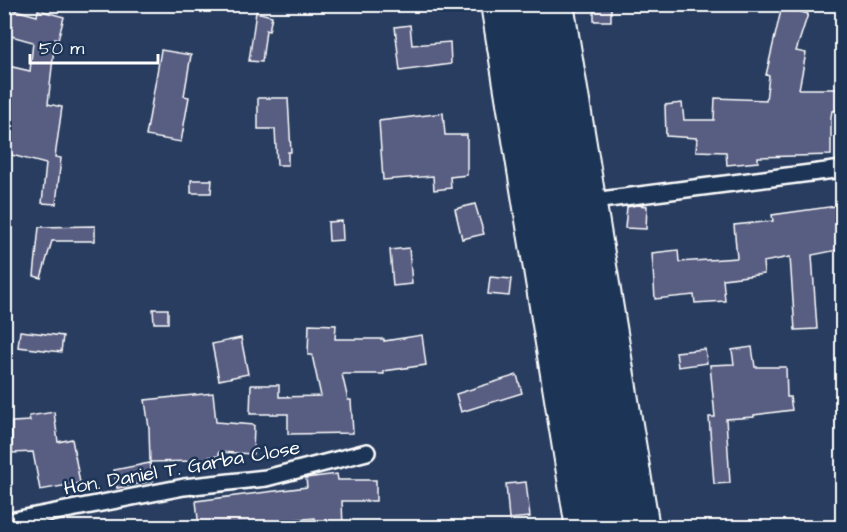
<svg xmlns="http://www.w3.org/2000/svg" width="847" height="532" font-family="'Architects Daughter',sans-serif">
<rect width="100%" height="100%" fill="#293d60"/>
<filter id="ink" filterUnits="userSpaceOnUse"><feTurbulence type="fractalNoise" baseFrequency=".0167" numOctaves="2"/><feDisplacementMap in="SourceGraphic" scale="12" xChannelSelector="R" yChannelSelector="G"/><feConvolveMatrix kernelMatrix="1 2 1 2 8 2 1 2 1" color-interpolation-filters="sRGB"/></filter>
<g filter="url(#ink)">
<g fill="#585d82" stroke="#fff" stroke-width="1.5">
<rect x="594" y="4" width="17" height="17"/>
<polygon points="782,6 808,14 796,51 806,53 799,89 843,89 843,109 832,111 831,117 831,155 758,157 758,162 727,165 726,152 696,151 697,138 666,136 665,105 682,103 684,120 714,120 715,98 766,100 769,76 766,75"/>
<polygon points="4,7 37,16 38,10 64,17 58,40 55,39 48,104 62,107 55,157 61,158 56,204 42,203 46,164 4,153 4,65 30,71 33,42 4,34"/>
<polygon points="256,12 272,16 269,31 266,30 262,62 249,61"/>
<polygon points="410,25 412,45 450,42 451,64 400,71 395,27"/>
<polygon points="161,50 191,55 184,96 189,97 181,142 146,136"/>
<polygon points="258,98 288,98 291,152 288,152 288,165 277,165 275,129 258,129"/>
<polygon points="443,113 445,135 467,135 467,175 450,177 451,188 434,190 433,176 383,180 379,121"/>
<polygon points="191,180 212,180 211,193 191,193"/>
<polygon points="475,204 484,234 462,239 455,209"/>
<polygon points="637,205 647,206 646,229 625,228 627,207"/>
<polygon points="843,205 843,249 812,255 817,329 795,330 790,257 763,262 764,274 723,279 725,301 695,303 694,295 655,299 652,253 678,250 679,262 737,258 734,225 773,221 772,215"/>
<polygon points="342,221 343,240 329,241 328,222"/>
<polygon points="95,226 95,241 52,241 41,278 34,276 39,227"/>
<polygon points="409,248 412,284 393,286 390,250"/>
<polygon points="490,277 511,279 509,296 488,294"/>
<polygon points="153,309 168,309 168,323 154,323"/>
<polygon points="309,324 336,325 335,339 384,339 384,341 422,335 426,365 384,371 384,374 342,374 348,400 351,400 353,433 288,434 288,414 250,414 251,385 279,385 279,397 321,396 312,355 308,355"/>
<polygon points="20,331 63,336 61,352 18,347"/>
<polygon points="241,338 248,374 219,380 212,344"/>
<polygon points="752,347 755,367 786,367 787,397 790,397 792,410 754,415 754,417 726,419 730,483 714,484 709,417 715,417 710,365 734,364 732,350"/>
<polygon points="705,349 707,363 678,367 676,352"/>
<polygon points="517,375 522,393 461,412 456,394"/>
<polygon points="213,393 216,422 254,425 253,454 219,452 219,456 209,457 210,467 194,469 193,461 150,462 149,428 145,400"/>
<polygon points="54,412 58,442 72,439 80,483 40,490 33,452 12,453 12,422 30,421 29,416"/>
<polygon points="150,463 153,481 117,488 114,470"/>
<polygon points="337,474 338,480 376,480 376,501 342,501 343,528 316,528 315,518 199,528 196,501 307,487 306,478"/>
<polygon points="526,482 530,517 509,519 506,484"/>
</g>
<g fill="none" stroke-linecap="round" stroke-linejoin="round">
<g stroke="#fff" stroke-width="20">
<g id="minor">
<polyline points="593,201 842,169"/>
<polyline points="4,522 184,487 266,478 367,452"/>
</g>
</g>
<g stroke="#fff" stroke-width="30">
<g id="trunk">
<polyline points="494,4 579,528"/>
<polyline points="515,4 600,528"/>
<polyline points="538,4 621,528"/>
<polyline points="560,4 646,528"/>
</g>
</g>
<use href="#minor" stroke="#1d3557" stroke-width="15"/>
<use href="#trunk" stroke="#1d3557" stroke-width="26"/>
</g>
</g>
<g text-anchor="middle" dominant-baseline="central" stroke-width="5" stroke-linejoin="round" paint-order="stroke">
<g font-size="20" fill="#fff" stroke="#1d3557">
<text transform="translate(182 468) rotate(-10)">Hon. Daniel T. Garba Close</text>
</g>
</g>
<rect width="847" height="532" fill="none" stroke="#1d3557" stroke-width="24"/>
<rect x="12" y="12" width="823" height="508" fill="none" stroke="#fff" stroke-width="2" filter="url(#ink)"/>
<path d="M30 54v9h128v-9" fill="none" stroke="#ffffff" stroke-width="3"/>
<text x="39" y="54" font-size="18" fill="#ffffff" stroke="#1d3557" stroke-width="4.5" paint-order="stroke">50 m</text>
</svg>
